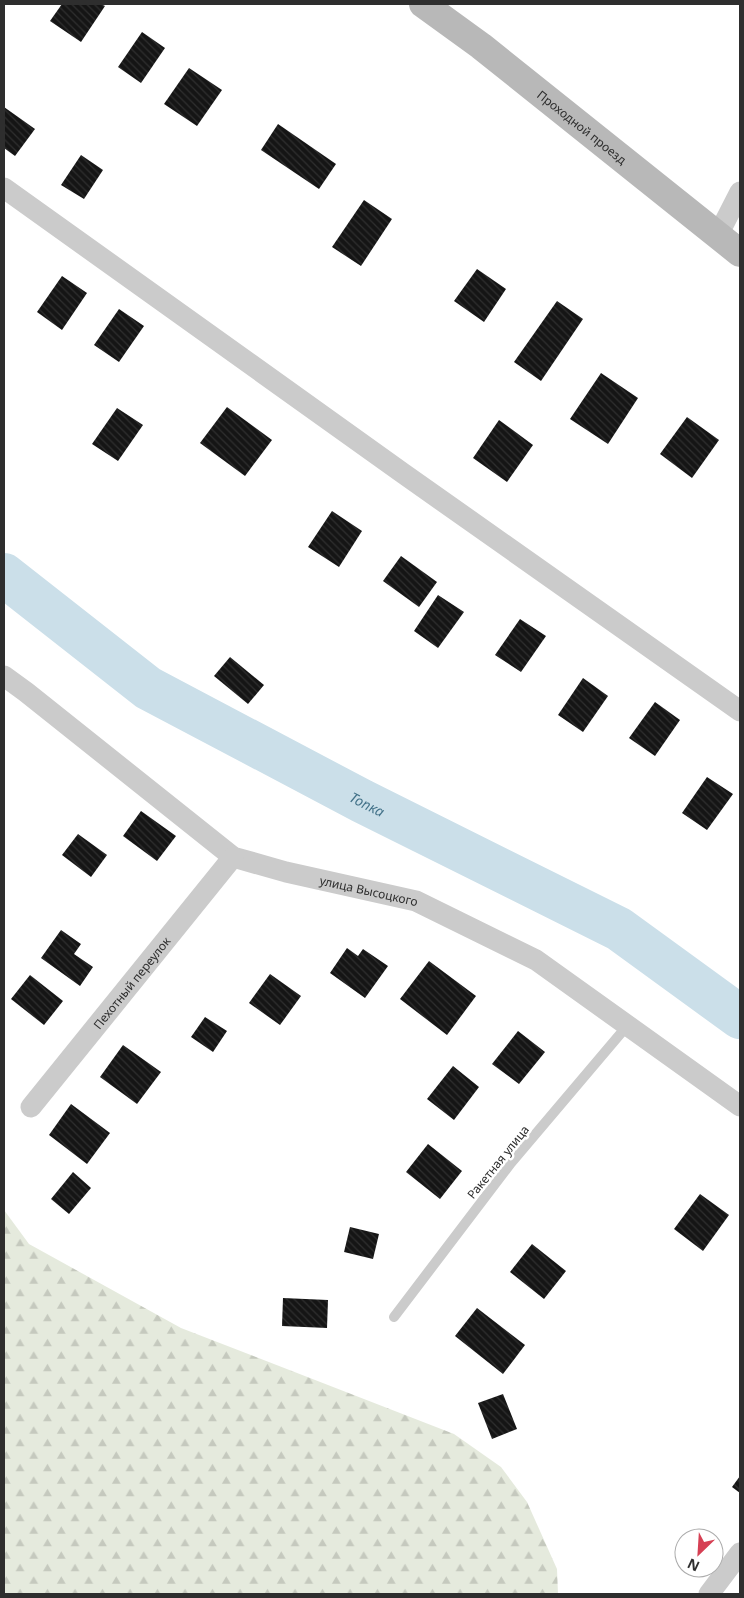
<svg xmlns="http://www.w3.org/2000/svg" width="744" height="1598" font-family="'Noto Sans',sans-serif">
<defs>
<pattern id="forest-firs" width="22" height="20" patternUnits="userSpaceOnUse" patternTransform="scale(1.25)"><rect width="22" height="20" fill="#e5eadd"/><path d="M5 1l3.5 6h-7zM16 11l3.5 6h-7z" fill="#c5c9be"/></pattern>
<pattern id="building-back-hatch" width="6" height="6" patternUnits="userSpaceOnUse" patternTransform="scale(1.25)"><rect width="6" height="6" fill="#151515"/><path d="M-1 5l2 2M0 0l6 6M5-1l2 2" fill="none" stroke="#2f2f2f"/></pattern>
</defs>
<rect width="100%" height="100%" fill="#fff"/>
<polygon fill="url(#forest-firs)" points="4,1210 29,1244 181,1328 454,1434 501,1467 527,1502 557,1569 558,1594 4,1594"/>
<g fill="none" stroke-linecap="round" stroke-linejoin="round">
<path stroke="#cbdfe9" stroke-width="44" id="s1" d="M4,575l144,113 214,113 257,128 121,88"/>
</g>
<g fill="url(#building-back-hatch)">
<polygon points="62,4 101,4 105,6 81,42 50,21"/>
<polygon points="142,32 165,48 141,83 118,67"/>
<polygon points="189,68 222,90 197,126 164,104"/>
<polygon points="4,107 35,129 15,156 4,148"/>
<polygon points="278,124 336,164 319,189 261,150"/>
<polygon points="81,155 103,170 84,199 61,185"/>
<polygon points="364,200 392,219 361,266 332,247"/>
<polygon points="477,269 506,289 484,322 454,301"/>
<polygon points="62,276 87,293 62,330 37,312"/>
<polygon points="557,301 583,319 541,381 514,362"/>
<polygon points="119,309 144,326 119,362 94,345"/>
<polygon points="601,373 638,398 608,444 570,419"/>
<polygon points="227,407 272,440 245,476 200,443"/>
<polygon points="117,408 143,425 118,461 92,444"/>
<polygon points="687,417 719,440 692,478 660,454"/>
<polygon points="499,420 533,445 507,482 473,458"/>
<polygon points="332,511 362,531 339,567 308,547"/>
<polygon points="401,556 437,582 419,607 383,581"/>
<polygon points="438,595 464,612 438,648 414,631"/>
<polygon points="520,619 546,636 521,672 495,655"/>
<polygon points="230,657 264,685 248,704 214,676"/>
<polygon points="583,678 608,696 583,732 558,715"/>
<polygon points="655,702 680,720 655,756 629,738"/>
<polygon points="707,777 733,794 707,830 682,813"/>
<polygon points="141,811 176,836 157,861 123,836"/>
<polygon points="78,834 107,855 91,877 62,855"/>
<polygon points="61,930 81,944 74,954 93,967 80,986 41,958"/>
<polygon points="347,948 358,956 363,949 388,966 365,998 330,973"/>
<polygon points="429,961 476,996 447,1035 400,999"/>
<polygon points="270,974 301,996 280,1025 249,1003"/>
<polygon points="30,975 63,1001 44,1025 11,999"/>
<polygon points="205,1017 227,1031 213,1052 191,1037"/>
<polygon points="518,1031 545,1052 519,1084 492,1064"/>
<polygon points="123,1045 161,1072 137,1104 100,1077"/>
<polygon points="453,1066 479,1087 454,1120 427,1099"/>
<polygon points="71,1104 110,1133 87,1164 49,1135"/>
<polygon points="428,1144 462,1171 440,1199 406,1172"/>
<polygon points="73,1172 91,1188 69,1214 51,1199"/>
<polygon points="700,1194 729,1215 703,1251 674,1229"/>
<polygon points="350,1227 379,1234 373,1259 344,1252"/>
<polygon points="532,1244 566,1271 544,1299 510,1272"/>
<polygon points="283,1298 328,1300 327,1328 282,1326"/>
<polygon points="477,1308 525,1345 503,1374 455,1336"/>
<polygon points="503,1394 517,1429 492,1439 478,1403"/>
<polygon points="740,1476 740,1493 732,1487"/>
</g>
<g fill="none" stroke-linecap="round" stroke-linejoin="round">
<polyline stroke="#cbcbcb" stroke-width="10" points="394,1317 511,1163 627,1026"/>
<g stroke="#cbcbcb" stroke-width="21">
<polyline points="4,188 404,474 740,711"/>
<polyline points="718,235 740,192"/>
<path id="s2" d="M4,676l22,16 207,165 53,15 130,29 120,59 204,146"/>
<path id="s3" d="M31,1107l202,-250"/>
<polyline points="709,1594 740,1553"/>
</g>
<path stroke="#b8b8b8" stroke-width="28" id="s4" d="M423,4l58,42 259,207"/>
</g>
<g text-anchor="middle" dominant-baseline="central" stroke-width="5" stroke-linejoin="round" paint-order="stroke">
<g font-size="12" fill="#2e2e2e" stroke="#fff">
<text stroke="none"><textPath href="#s4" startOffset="201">Проходной проезд</textPath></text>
<text stroke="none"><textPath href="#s2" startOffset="432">улица Высоцкого</textPath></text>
<text stroke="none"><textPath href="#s3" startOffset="160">Пехотный переулок</textPath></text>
<text transform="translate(498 1162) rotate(-51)">Ракетная улица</text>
</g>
<g font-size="14" font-style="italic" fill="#437289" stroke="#fff">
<text stroke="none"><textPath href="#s1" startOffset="431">Топка</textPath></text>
</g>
</g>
<rect width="744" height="1598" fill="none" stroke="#2e2e2e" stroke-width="10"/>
<g transform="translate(699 1553) rotate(205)"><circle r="24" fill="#ffffff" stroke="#ababab"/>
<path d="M0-4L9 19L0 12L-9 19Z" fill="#d64054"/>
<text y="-8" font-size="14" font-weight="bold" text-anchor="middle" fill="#2e2e2e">N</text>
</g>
</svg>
